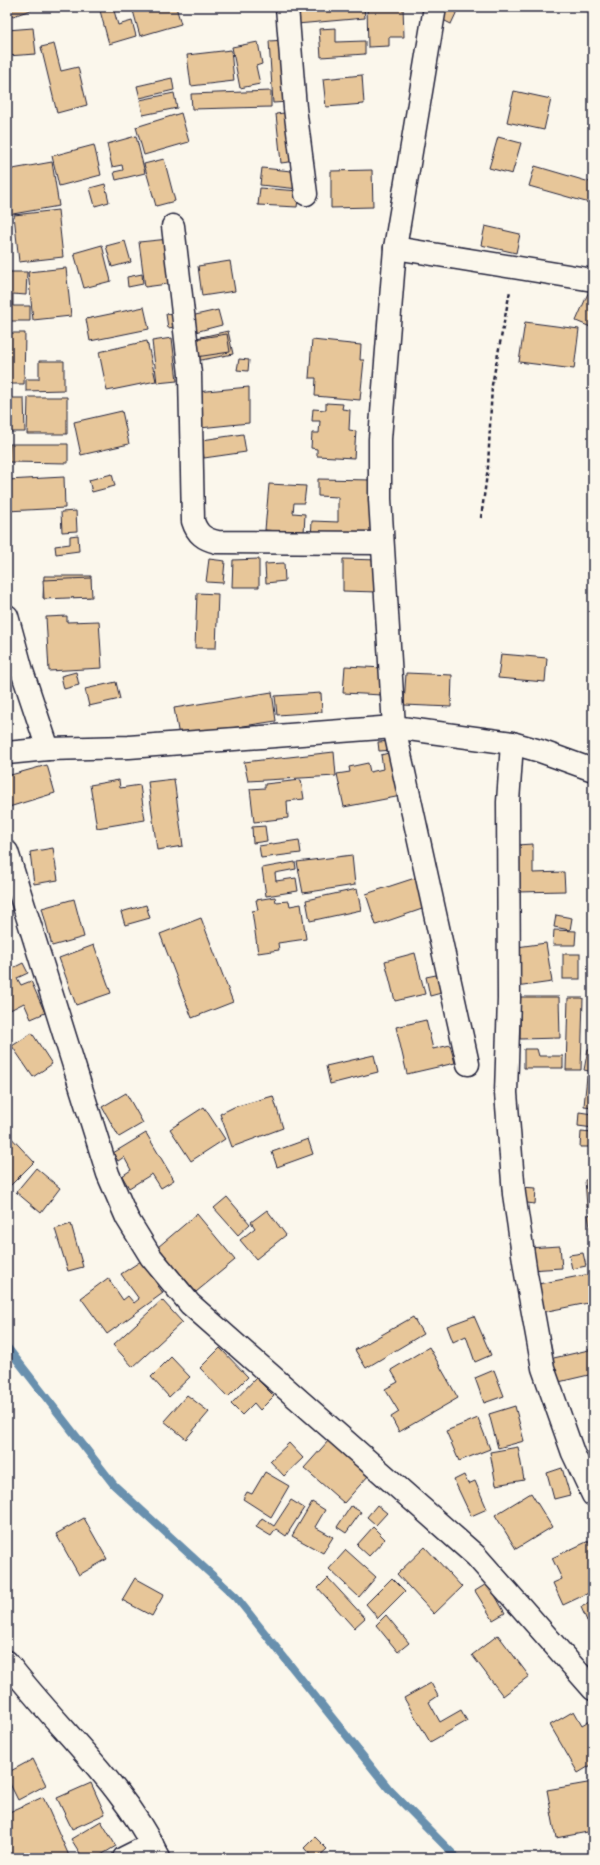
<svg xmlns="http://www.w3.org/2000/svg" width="600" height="1865" font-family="Mali,sans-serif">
<rect width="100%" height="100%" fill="#fbf7ec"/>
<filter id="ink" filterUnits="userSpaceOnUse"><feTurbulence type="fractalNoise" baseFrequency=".025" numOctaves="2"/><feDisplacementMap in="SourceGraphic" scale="8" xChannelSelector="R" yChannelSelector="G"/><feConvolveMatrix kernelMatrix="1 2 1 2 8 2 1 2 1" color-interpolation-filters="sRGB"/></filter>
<g filter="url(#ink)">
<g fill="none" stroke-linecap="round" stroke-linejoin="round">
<polyline stroke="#6990ae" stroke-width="8" points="7,1347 114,1485 236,1597 389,1789 457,1858"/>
</g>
<g fill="#e7c699" stroke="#22223b">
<polygon points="7,7 30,7 31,10 7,18"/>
<polygon points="99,7 113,7 118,25 132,21 136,36 109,44"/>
<polygon points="132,7 176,7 181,24 140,36"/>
<polygon points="295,7 364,7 365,18 297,24"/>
<polygon points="367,7 403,7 404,37 389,37 389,46 368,47"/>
<polygon points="444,7 459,7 451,24 439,18"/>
<polygon points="33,28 36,54 7,56 7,30"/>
<polygon points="336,28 336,42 365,41 365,54 321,57 319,29"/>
<polygon points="285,40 289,102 273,103 269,41"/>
<polygon points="258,42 262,64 256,66 260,84 240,88 232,47"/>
<polygon points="54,44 61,71 78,67 87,105 57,113 41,47"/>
<polygon points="231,50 234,81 191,86 187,55"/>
<polygon points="362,75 364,104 326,107 323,79"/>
<polygon points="172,78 174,90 140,98 137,86"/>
<polygon points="271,91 271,107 192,109 191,94"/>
<polygon points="514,91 551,99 544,130 507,122"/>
<polygon points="174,93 177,108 143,115 140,100"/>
<polygon points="292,112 297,161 281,163 276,114"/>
<polygon points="181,113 189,142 144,155 136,127"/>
<polygon points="136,136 145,173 116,180 114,172 123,170 122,165 112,167 107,144"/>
<polygon points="498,137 521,143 512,174 489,168"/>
<polygon points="94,145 101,175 59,186 52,156"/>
<polygon points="164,159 175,201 156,206 144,164"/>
<polygon points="52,162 59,206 7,215 7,170"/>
<polygon points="535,166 593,183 593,204 529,186"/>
<polygon points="262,168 301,172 299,189 260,185"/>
<polygon points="372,170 373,207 331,208 331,171"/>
<polygon points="105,184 109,202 95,206 90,188"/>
<polygon points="260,188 299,191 297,207 258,205"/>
<polygon points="58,210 63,257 19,262 14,215"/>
<polygon points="485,226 520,234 516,253 481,245"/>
<polygon points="169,239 175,283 145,287 139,242"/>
<polygon points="125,241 131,262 112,267 106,246"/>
<polygon points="102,245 111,281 84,288 74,253"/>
<polygon points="230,261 235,291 202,296 198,266"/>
<polygon points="66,268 71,316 33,320 28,272"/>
<polygon points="7,272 27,272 26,295 13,294 13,306 30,306 30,321 7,321"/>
<polygon points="142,274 143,284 128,287 127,277"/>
<polygon points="589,291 593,293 593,328 576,321"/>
<polygon points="144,307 149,329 90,341 86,319"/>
<polygon points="218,310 222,325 195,332 191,316"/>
<polygon points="179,312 181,326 168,328 166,314"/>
<polygon points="525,322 579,329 574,369 519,362"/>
<polygon points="228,331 233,354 196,361 192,339"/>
<polygon points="7,333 25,333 24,384 7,384"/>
<polygon points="227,334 230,352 196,357 194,339"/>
<polygon points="172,338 177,381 157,383 152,341"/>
<polygon points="312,340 361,345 360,360 364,360 360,400 315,396 316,378 309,378"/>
<polygon points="147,341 156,381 107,391 99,352"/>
<polygon points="239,359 249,360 248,371 237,370"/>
<polygon points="39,361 64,361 64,390 26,391 26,379 39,379"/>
<polygon points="249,387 249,423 200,428 196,392"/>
<polygon points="28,397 67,397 67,434 27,434"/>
<polygon points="7,398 24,398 25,432 7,432"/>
<polygon points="326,403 343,404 342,409 350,410 349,430 356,431 354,458 317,456 317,449 311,448 312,433 319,433 320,421 312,421 313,409 326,410"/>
<polygon points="122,411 129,444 81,455 74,422"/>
<polygon points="243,434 246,452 204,458 202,440"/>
<polygon points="10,444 68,444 68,463 9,462"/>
<polygon points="112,474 115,486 92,492 89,480"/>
<polygon points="64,477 65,508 7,511 7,480"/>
<polygon points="318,479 372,480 371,539 311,538 312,521 338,522 338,497 318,496"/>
<polygon points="269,484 306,486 304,503 294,503 293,513 305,514 304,533 265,530"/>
<polygon points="76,511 77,531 62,532 61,512"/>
<polygon points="78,535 79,551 56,554 55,546 70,544 70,536"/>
<polygon points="209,559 225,561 223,583 206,582"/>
<polygon points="259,559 259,587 232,587 233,560"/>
<polygon points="343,559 379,560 378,592 343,591"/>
<polygon points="284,563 285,581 266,583 265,564"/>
<polygon points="44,576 91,576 90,597 43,598"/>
<polygon points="91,578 92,597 44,599 43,580"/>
<polygon points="197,593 218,594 216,648 195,648"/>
<polygon points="67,616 67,622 99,621 102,668 49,671 46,617"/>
<polygon points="501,654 547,658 545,682 498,678"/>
<polygon points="345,666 384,668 382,695 343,693"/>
<polygon points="76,672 79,685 64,689 61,676"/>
<polygon points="406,673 452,675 451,707 404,705"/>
<polygon points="116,682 120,699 89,706 85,689"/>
<polygon points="272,692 276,721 179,736 174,708"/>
<polygon points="321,693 322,712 277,715 275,696"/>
<polygon points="393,741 394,750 379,751 378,742"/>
<polygon points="334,752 336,776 248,781 244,762"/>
<polygon points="392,752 401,796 344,807 337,774 350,772 349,767 368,763 370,772 383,769 381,755"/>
<polygon points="47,765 55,793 9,807 7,798 7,776"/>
<polygon points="174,779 183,846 157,850 148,782"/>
<polygon points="119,780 120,788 140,785 145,820 97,828 90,785"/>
<polygon points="301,780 304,799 287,801 288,818 254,822 250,789 265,788 265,784"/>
<polygon points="265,826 267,841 253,843 252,827"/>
<polygon points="299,840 301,853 261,858 259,846"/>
<polygon points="533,844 533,873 564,872 565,891 517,892 516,845"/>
<polygon points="53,848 58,880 34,884 30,852"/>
<polygon points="352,855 355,885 303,893 297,862"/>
<polygon points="295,862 296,869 275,873 276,881 296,878 298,891 266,896 262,868"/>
<polygon points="415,878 425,908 376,925 366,894"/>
<polygon points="357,889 361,910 310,921 306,900"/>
<polygon points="275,897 276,902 289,901 290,906 301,904 306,939 278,943 279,950 258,953 252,911 258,910 256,900"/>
<polygon points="74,899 84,937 52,946 42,908"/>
<polygon points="146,905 150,918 125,925 121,912"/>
<polygon points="556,915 572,918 570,930 554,927"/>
<polygon points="201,918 233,1002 192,1018 160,934"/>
<polygon points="554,930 576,931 575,945 553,945"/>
<polygon points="546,943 552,982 516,987 517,947"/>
<polygon points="94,945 111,993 76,1005 59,958"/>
<polygon points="415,953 425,994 395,1001 385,961"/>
<rect x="563" y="954" width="17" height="25"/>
<polygon points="23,963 28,973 17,978 21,985 31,981 45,1013 31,1019 24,1003 10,1010 7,1003 7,971"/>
<polygon points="441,974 445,992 430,996 426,977"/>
<polygon points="520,997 559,997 560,1038 520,1039"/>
<polygon points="568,998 583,998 581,1070 566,1070"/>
<polygon points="426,1020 433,1049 450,1045 455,1063 407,1074 396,1027"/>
<polygon points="32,1033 52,1064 33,1077 12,1046"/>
<polygon points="524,1049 537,1049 539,1056 563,1056 563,1068 524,1068"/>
<polygon points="588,1049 593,1050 593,1072 584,1070"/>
<polygon points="374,1055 378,1072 330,1084 326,1066"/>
<polygon points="587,1076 593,1077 593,1107 584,1106"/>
<polygon points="126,1093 143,1123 119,1137 102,1107"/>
<polygon points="273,1096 283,1128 232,1147 220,1114 234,1107"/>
<polygon points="204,1107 225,1139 191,1161 170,1129"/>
<polygon points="579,1112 593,1114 593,1128 578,1126"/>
<polygon points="581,1132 593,1133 593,1147 580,1147"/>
<polygon points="7,1133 34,1162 9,1187 7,1185"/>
<polygon points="146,1133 174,1180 161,1188 152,1174 129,1188 122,1176 131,1170 124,1157 118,1161 113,1153"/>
<polygon points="308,1139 313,1154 277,1167 272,1152"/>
<polygon points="36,1168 60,1188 41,1213 16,1192"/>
<polygon points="593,1179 593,1206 587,1207 585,1180"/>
<polygon points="521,1187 536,1188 535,1204 519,1202"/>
<polygon points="227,1197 250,1224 238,1235 214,1208"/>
<polygon points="267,1210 286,1235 256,1259 240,1240 255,1228 251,1222"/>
<polygon points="197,1214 235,1260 196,1292 158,1247"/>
<polygon points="593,1214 593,1245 588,1215"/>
<polygon points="71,1224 83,1267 68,1271 55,1229"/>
<polygon points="560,1246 562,1268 529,1270 527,1248"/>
<polygon points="583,1253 586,1266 572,1269 569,1255"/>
<polygon points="141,1261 163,1293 107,1334 81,1298 108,1278 123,1300 128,1296 134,1303 139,1299 121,1274"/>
<polygon points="590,1274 593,1302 538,1313 533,1285"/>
<polygon points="162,1300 182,1322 133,1367 113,1345"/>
<polygon points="474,1316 491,1355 475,1362 466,1336 453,1342 447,1326"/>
<polygon points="413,1317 423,1334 366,1368 355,1350"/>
<polygon points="429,1347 458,1398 399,1432 391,1417 399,1412 385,1389 398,1382 391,1370"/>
<polygon points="220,1348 248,1377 228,1397 200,1368"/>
<polygon points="593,1349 593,1374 550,1384 545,1360"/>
<polygon points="171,1357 190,1377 169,1397 151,1377"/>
<polygon points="494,1370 504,1396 484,1403 475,1378"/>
<polygon points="256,1378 274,1396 260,1410 254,1403 242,1415 231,1404"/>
<polygon points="187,1395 209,1412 186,1439 164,1421"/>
<polygon points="515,1406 524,1441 498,1448 489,1414"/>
<polygon points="478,1418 490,1449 459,1461 446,1431"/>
<polygon points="329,1440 369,1475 344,1503 304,1468"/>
<polygon points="289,1443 303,1458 284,1476 270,1461"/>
<polygon points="518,1447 524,1480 496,1485 490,1452"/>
<polygon points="562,1468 570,1495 554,1499 547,1473"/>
<polygon points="265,1472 289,1486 271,1517 243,1499 247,1492 252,1494"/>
<polygon points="464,1475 468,1484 475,1481 487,1509 471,1516 454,1480"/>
<polygon points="531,1493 552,1527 516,1549 495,1515"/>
<polygon points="291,1500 304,1508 286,1536 276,1529 271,1536 256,1527 262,1518 274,1526"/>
<polygon points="312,1502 325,1510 315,1527 333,1537 323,1553 292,1536"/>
<polygon points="377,1505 387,1513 376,1525 367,1517"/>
<polygon points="351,1506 361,1512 346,1533 337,1527"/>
<polygon points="84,1518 107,1559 79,1575 56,1534"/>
<polygon points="373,1527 385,1539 369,1556 357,1545"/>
<polygon points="593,1539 593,1554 591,1555 593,1560 593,1591 563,1605 553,1583 562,1579 552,1558"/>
<polygon points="425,1547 462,1587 434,1614 397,1574"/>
<polygon points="346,1550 376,1577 359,1597 329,1569"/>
<polygon points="135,1578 164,1594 152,1616 122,1600"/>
<polygon points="328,1578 365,1618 354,1628 318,1588"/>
<polygon points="392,1578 405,1591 378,1618 366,1604"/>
<polygon points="488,1583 505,1613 493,1620 475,1591"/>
<polygon points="593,1601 593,1629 591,1630 581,1607"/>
<polygon points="386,1615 409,1643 398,1652 376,1625"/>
<polygon points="498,1635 529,1676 503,1696 472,1655"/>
<polygon points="431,1683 438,1696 429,1702 440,1722 461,1710 467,1721 430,1742 404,1698"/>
<polygon points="574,1711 582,1725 592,1719 593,1721 593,1758 592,1759 593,1764 578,1773 550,1725"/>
<polygon points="33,1759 46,1785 18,1800 7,1778 7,1773"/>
<polygon points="593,1782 593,1831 556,1838 547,1790"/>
<polygon points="91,1783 105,1814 72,1829 57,1798"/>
<polygon points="43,1797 70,1858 7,1858 7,1813"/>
<polygon points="101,1821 116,1846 96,1858 83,1858 71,1839"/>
<polygon points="315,1837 327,1849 317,1858 313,1858 304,1848"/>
</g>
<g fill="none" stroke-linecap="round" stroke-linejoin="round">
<g stroke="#22223b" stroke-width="25">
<g id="minor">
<polyline points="287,7 295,108 306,194"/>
<polyline points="435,7 395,248 380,439 380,499 394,727 468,1064"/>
<path d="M173,226l17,148 3,147c4,13 11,18 24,21l165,1"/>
<polyline points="395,248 593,280"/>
<polyline points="7,616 22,671 48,749"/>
<polyline points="512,743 508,802 509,999 506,1093 514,1194 526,1274 543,1368 573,1453 593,1495"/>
<polyline points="7,753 48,749 129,747 394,727 512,743 540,751 593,770"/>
<polyline points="7,852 108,1174 127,1218 151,1257 190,1304 476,1556 593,1689"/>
<path d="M7,1662c50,66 115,120 152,196"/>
<polyline points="124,1858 152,1844"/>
</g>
</g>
<polyline stroke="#22223b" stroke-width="2.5" stroke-dasharray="4 3" stroke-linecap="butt" points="481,518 488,467 492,385 510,291"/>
<use href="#minor" stroke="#fbf7ec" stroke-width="22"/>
</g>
</g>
<rect width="600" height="1865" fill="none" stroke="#fbf7ec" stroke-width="24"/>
<rect x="12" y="12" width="576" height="1841" fill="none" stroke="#22223b" stroke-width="1.5" filter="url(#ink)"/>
</svg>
